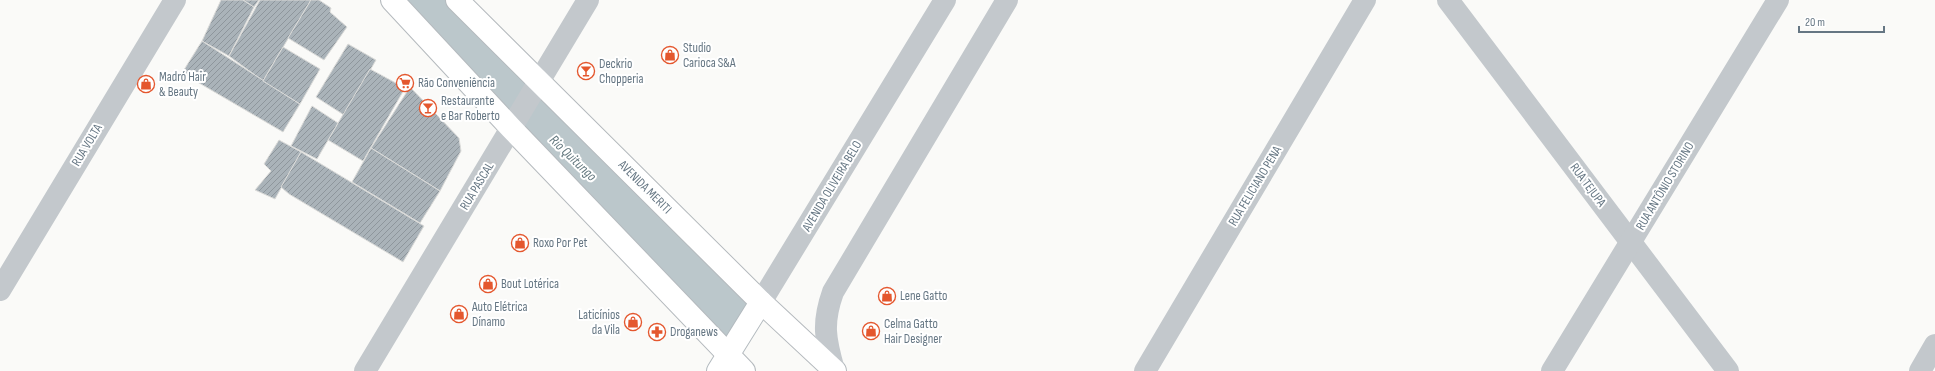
<svg xmlns="http://www.w3.org/2000/svg" width="1935" height="371" font-family="'Sofia Sans Condensed',sans-serif">
<defs>
<pattern id="building-hatch" width="6" height="6" patternUnits="userSpaceOnUse"><rect width="6" height="6" fill="#aab3b9"/><path d="M-1 1l2-2M0 6l6-6M5 7l2-2" fill="none" stroke="#8e969c"/></pattern>
</defs>
<rect width="100%" height="100%" fill="#fafaf8"/>
<g fill="none" stroke-linecap="round" stroke-linejoin="round">
<polyline stroke="#bbc7cb" stroke-width="51" points="420,0 559,144 732,311"/>
</g>
<g fill="url(#building-hatch)" stroke="#dcdcda">
<polygon points="221,0 243,0 254,7 229,56 202,41"/>
<polygon points="243,0 259,0 254,7"/>
<polygon points="260,0 311,0 263,81 229,56"/>
<polygon points="311,0 319,0 331,8 330,12 347,27 324,60 288,38"/>
<polygon points="202,41 300,104 283,132 182,73"/>
<polygon points="348,44 376,60 344,115 316,97"/>
<polygon points="283,47 320,69 300,104 263,81"/>
<polygon points="370,69 405,88 363,161 328,140"/>
<polygon points="410,87 459,138 461,151 440,191 371,148"/>
<polygon points="312,106 338,123 317,159 291,146"/>
<polygon points="279,140 301,152 275,199 255,190 271,171 264,164"/>
<polygon points="371,148 440,191 420,223 352,182"/>
<polygon points="301,152 424,226 403,262 289,194 281,187"/>
</g>
<g fill="none" stroke-linecap="round" stroke-linejoin="round">
<g stroke="#b3babf" stroke-width="24">
<polyline id="secondary" points="718,371 761,302"/>
</g>
<g stroke="#b5babe" stroke-width="24">
<g id="primary">
<polyline points="392,0 511,128 744,371"/>
<polyline points="457,0 761,302 835,371"/>
</g>
</g>
<g stroke="#c3c8cc" stroke-width="22">
<polyline points="1448,0 1728,371"/>
<polyline points="0,290 175,0"/>
<polyline points="761,302 945,0"/>
<path d="M834,370c-9,-31 -12,-47 -1,-78l174,-292"/>
<polyline points="365,371 588,0"/>
<polyline points="1145,371 1365,0"/>
<polyline points="1552,371 1778,0"/>
<polyline points="1920,371 1935,345"/>
</g>
<use href="#secondary" stroke="#fff" stroke-width="22"/>
<use href="#primary" stroke="#fff" stroke-width="22"/>
</g>
<defs>
<g id="shop-ring" transform="scale(0.9)"><circle r="9.5" fill="#fff" stroke="#e4572e" stroke-width="1.5"/><path d="M-5-2.5h2.3a2.7 3.5 0 0 1 5.4 0H5L5.5 6h-11ZM-1.5-2.5h3a1.5 2.3 0 0 0-3 0Z" fill="#e4572e"/></g>
<g id="bar-ring" transform="scale(0.9)"><circle r="9.5" fill="#fff" stroke="#e4572e" stroke-width="1.5"/><path d="M-6-5H6L.8 .8V4.5H3.5V6h-7V4.5H-.8V.8Z" fill="#e4572e"/></g>
<g id="supermarket-ring" transform="scale(0.9)"><circle r="9.5" fill="#fff" stroke="#e4572e" stroke-width="1.5"/><path d="M-6-5.5h2.5l.6 2H6L4.5 2H-2.5L-4.4-4H-6ZM-1.5 3.2a1.3 1.3 0 1 0 .1 0ZM3 3.2a1.3 1.3 0 1 0 .1 0Z" fill="#e4572e"/></g>
<g id="pharmacy-ring" transform="scale(0.9)"><circle r="9.5" fill="#fff" stroke="#e4572e" stroke-width="1.5"/><path d="M-2-6h4v4h4v4h-4v4h-4v-4h-4v-4h4Z" fill="#e4572e"/></g>
</defs>
<g fill-rule="evenodd">
<use href="#shop-ring" x="670" y="55"/>
<use href="#bar-ring" x="586" y="71"/>
<use href="#supermarket-ring" x="405" y="83"/>
<use href="#shop-ring" x="146" y="84"/>
<use href="#bar-ring" x="428" y="108"/>
<use href="#shop-ring" x="520" y="243"/>
<use href="#shop-ring" x="488" y="284"/>
<use href="#shop-ring" x="887" y="296"/>
<use href="#shop-ring" x="459" y="314"/>
<use href="#shop-ring" x="633" y="322"/>
<use href="#shop-ring" x="871" y="331"/>
<use href="#pharmacy-ring" x="657" y="332"/>
</g>
<g text-anchor="middle" dominant-baseline="central" stroke-width="4" stroke-linejoin="round" paint-order="stroke">
<g font-size="13" fill="#657683" stroke="#fff" text-anchor="start">
<text x="683" y="48">Studio<tspan x="683" dy="15">Carioca S&amp;A</tspan></text>
<text x="599" y="64">Deckrio<tspan x="599" dy="15">Chopperia</tspan></text>
<text x="159" y="77">Madró Hair<tspan x="159" dy="15">&amp; Beauty</tspan></text>
<text x="418" y="83">Rão Conveniência</text>
<text x="441" y="101">Restaurante<tspan x="441" dy="15">e Bar Roberto</tspan></text>
<text x="533" y="243">Roxo Por Pet</text>
<text x="501" y="284">Bout Lotérica</text>
<text x="900" y="296">Lene Gatto</text>
<text x="472" y="307">Auto Elétrica<tspan x="472" dy="15">Dínamo</tspan></text>
<text x="620" y="315" text-anchor="end">Laticínios<tspan x="620" dy="15">da Vila</tspan></text>
<text x="884" y="324">Celma Gatto<tspan x="884" dy="15">Hair Designer</tspan></text>
<text x="670" y="332">Droganews</text>
</g>
<g font-size="13" fill="#657683" stroke="#fff">
<text transform="translate(87 145) rotate(-59)">RUA VOLTA</text>
<text transform="translate(1588 185) rotate(53)">RUA TEJUPA</text>
<text transform="translate(477 186) rotate(-59)">RUA PASCAL</text>
<text transform="translate(832 186) rotate(-59)">AVENIDA OLIVEIRA BELO</text>
<text transform="translate(1255 186) rotate(-59)">RUA FELICIANO PENA</text>
<text transform="translate(1665 186) rotate(-59)">RUA ANTÔNIO STORINO</text>
<text transform="translate(645 187) rotate(45)">AVENIDA MERITI</text>
</g>
<g font-size="14" font-style="italic" fill="#60757c" stroke="#fff">
<text transform="translate(573 158) rotate(44)">Rio Quitungo</text>
</g>
</g>
<path d="M1799 26v6h85v-6" fill="none" stroke="#657683" stroke-width="2"/>
<text x="1805" y="26" font-size="12" fill="#657683" stroke="#ffffff" stroke-width="3" paint-order="stroke">20 m</text>
</svg>
